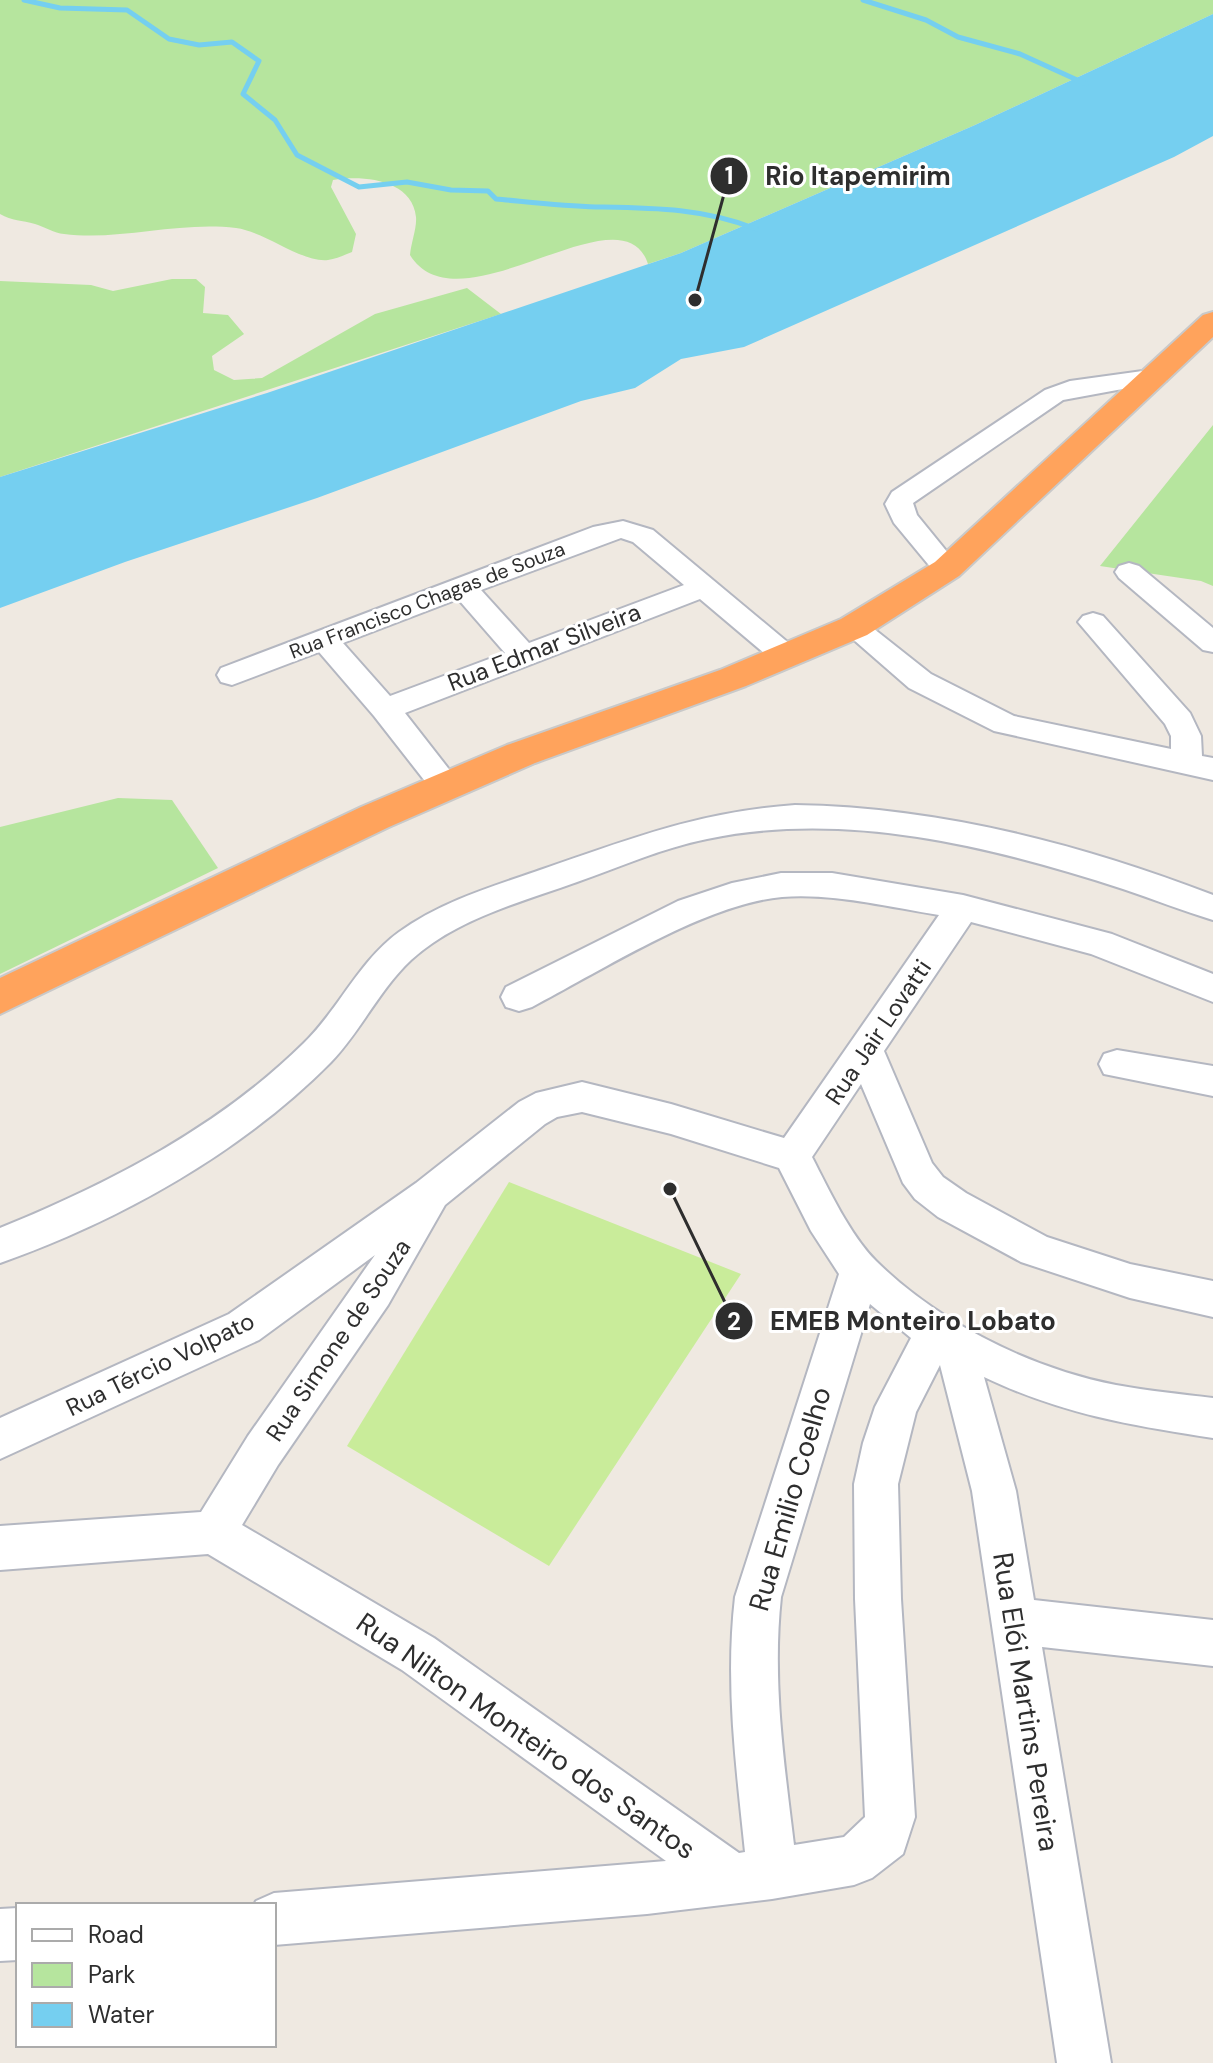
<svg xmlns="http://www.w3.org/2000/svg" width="1213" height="2063" font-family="'DM Sans',sans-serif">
<rect width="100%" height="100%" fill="#efe9e1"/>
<g fill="#b6e59e">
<path d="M0,0h1213v14l-238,111 -294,128 -33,11c-26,-80 -189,70 -238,-9 1,-12 7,-27 6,-38 -4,-38 -54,-42 -83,-37l-2,7 25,47 -4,18c-8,3 -16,7 -24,8 -26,3 -62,-28 -92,-32 -58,-7 -115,13 -172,6 -10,-1 -19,-7 -29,-10 -13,-4 -23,-3 -35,-10z"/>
<polygon points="172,279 196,279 205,287 203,313 228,315 244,334 212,356 214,370 234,380 262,378 375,314 467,288 501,314 0,477 0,281 91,285 113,291"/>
<polygon points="1213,425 1213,586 1201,581 1100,566"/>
<polygon points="118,798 172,800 218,868 0,974 0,827"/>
</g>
<polygon fill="#c9ec9a" points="509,1182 741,1274 549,1566 347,1446"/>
<polygon fill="#75cff0" points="1213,14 1213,136 1174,157 744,347 681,359 635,388 581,401 317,498 125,562 0,608 0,477 267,393 681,253 975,125"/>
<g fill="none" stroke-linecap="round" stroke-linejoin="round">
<g stroke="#75cff0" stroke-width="5">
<path d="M24,0l36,8 67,2 42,29 30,6 33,-3 27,19 -16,33 32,26 22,35 62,32 48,-5 44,8 37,1 8,8c33,3 67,7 100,8 56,1 107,1 160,22"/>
<polyline points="863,0 926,20 958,37 1020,54 1086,84"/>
</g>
<g stroke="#b4b7c1" stroke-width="4">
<g id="minor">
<polygon points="1157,369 1166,371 1169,376 1166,381 1063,400 913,503 917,515 961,569 957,575 947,578 937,575 894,523 885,504 892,492 1045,390 1070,381"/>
<path d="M623,521l30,9 144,120 5,7 -5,7 -10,2 -10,-2 -77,-65 -295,114 57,73 -5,8 -11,3 -11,-3 -61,-78 -55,-64 -87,33 -11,-3 -4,-7 4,-7 372,-141zM621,538l12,4 51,43 -155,58 -48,-53zM458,599l47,54 -115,43 -47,-53z"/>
<polygon points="1129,563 1139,566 1213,628 1213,652 1203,650 1119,578 1115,572 1119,566"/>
<polygon points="1093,613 1103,616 1190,713 1201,736 1202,756 1213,758 1213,780 994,731 909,688 839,627 844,621 854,618 864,621 931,674 1014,716 1171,749 1171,736 1165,724 1078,622 1083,616"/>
<path d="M795,805c142,2 286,39 418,90v25c-30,-9 -60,-21 -90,-31 -133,-43 -277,-79 -416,-50 -45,9 -87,28 -130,43 -56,20 -121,37 -166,78 -32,30 -50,71 -80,102 -90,91 -212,159 -331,201v-35c110,-45 219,-101 304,-185 35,-34 55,-82 95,-111 43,-31 95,-46 144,-63 90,-31 156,-57 252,-64z"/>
<path d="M781,873h51l131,22 149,39 101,40v28l-122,-48 -120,-32 -87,129 48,112 11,14 23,16 81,44 83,27 83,17v36l-83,-19 -109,-36 -83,-45 -23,-18 -12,-16 -42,-99 -49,73c17,33 38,78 64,104 63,62 154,107 240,124 32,6 65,9 97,13v40c-84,-13 -151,-24 -229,-61l32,114 18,109 179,20v46l-171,-19 69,416h-54l-85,-572 -32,-126 -24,47 -18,72 3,115 14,218 -12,37 -31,24 -18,7 -82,14 -125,15 -373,31v-40h-20l2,-4 18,-8 392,-32 -264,-191 -194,-116 -208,16v-44l201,-14 47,-76 127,-181 -116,85 -259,119v-41l229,-104 187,-131 103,-81 17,-9 46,-11 89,22 113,34 155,-223c-51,-8 -105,-22 -157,-18 -77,7 -181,74 -250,110l-13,4 -13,-4 -5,-10 5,-10 172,-86 54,-18zM582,1112l89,22 108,34 32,63 28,43 -104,323c-10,86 1,169 10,255l-6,1 -305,-215 -192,-113 36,-60 110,-160 57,-100 100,-81 12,-7zM870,1304l41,34 -36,69 -12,36 -9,41 1,115 10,218 -21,20 -50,8c-10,-83 -22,-164 -13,-248z"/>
<polygon points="1117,1050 1213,1066 1213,1096 1104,1074 1099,1064 1104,1054"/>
<polygon points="18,1908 18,1960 0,1961 0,1909"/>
</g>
</g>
<g stroke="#c9c9c9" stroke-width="4">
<polygon id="highway" points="1213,312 1213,337 959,576 867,635 746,686 535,763 389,827 0,1014 0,978 361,807 507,745 720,670 841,619 935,562 1203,315"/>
</g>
<use href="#minor" fill="#fff" fill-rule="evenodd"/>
<use href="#highway" fill="#ffa35c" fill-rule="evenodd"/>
</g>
<g text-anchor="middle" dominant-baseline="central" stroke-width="6" stroke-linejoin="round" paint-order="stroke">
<g font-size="20" fill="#2e2e2e" stroke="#fff">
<text transform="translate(427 600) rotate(-21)">Rua Francisco Chagas de Souza</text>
</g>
<g font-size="24" fill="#2e2e2e" stroke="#fff">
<text transform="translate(544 647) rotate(-21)">Rua Edmar Silveira</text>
<text transform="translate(878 1032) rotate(-56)">Rua Jair Lovatti</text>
<text transform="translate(338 1340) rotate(-56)">Rua Simone de Souza</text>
<text transform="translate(160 1364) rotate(-26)">Rua Tércio Volpato</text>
</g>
<g font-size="28" fill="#2e2e2e" stroke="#fff">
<text transform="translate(790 1499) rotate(-74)">Rua Emilio Coelho</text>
<text transform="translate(1026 1702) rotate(81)">Rua Elói Martins Pereira</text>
<text transform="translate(526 1736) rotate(35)">Rua Nilton Monteiro dos Santos</text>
</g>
</g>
<path fill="none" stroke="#2e2e2e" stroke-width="3" d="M695 300L729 176M670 1189L734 1321"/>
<g fill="#2e2e2e" stroke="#fff" stroke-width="3">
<circle cx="695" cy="300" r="8"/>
<circle cx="670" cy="1189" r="8"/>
<circle cx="729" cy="176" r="20"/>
<circle cx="734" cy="1321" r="20"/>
</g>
<g font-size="24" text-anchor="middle" font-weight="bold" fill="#fff">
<text x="729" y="184">1</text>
<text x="734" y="1330">2</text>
</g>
<g font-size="26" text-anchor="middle" font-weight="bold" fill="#2e2e2e" stroke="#fff" stroke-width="6" stroke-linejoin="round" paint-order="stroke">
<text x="858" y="185">Rio Itapemirim</text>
<text x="913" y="1330">EMEB Monteiro Lobato</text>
</g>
<rect x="16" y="1903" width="260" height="144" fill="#ffffff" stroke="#ababab" stroke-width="2"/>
<rect x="32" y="1929" width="40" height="12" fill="#ffffff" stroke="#ababab" stroke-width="2"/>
<text x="88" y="1943" font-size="24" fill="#2e2e2e">Road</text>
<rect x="32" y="1963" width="40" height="24" fill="#b6e59e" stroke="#ababab" stroke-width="2"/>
<text x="88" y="1983" font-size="24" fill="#2e2e2e">Park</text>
<rect x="32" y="2003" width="40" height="24" fill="#75cff0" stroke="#ababab" stroke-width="2"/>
<text x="88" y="2023" font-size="24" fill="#2e2e2e">Water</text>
</svg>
